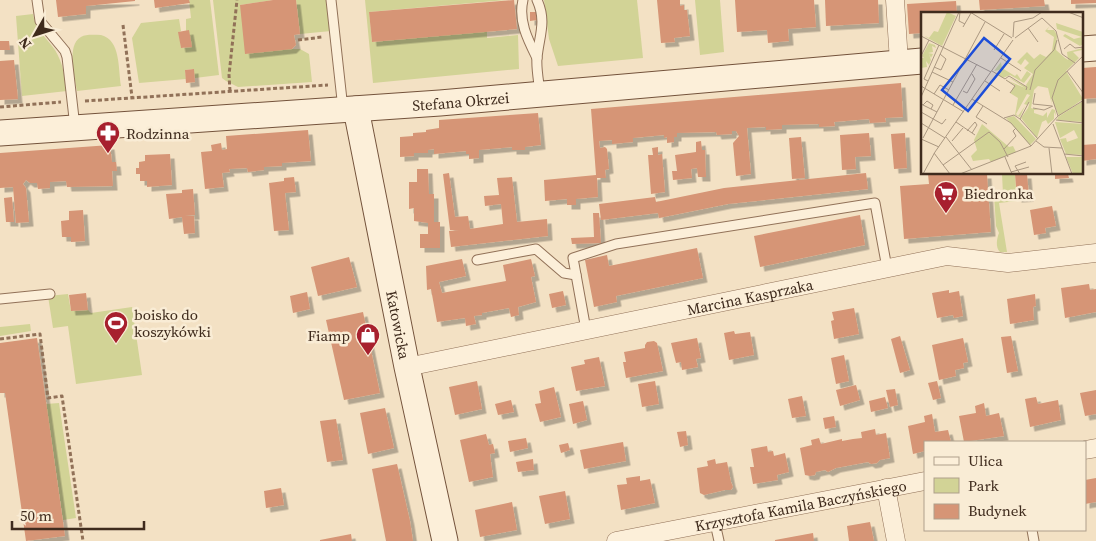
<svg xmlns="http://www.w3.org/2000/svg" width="1096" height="541" font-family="'Source Serif 4',serif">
<defs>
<filter id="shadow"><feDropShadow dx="4.5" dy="4.5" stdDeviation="0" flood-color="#0004"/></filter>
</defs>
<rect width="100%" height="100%" fill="#f3e1c4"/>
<g fill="#d2d396">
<polygon points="189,0 210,0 219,75 195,78 193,69 185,70 186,79 139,83 132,38 141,23 179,19 181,31 179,32 181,48 191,47 186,31 186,19 191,18"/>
<polygon points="213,0 273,0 240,5 292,49 300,49 309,54 312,82 238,87 226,81 222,78"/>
<polygon points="296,0 327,0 331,31 300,34"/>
<polygon points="365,0 506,0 369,12 372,42 487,31 487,38 518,35 519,69 373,83"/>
<polygon points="544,0 637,0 643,58 558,66 549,39"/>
<polygon points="695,0 720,0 724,52 700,55"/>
<path d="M33,14c2,16 14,24 22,36 8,13 10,27 12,41l-45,5 -6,-80z"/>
<path d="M101,35c20,5 17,34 20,51l-44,5c-2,-14 -11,-46 4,-54 5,-3 13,-2 20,-2z"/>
<path d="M1002,174h13l2,27 -18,2 8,49h-7c-5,-5 -3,-14 -1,-19l-3,-7 -2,-31 9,-1z"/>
<polygon points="68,294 71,311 88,310 91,313 132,307 142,375 76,384 68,326 53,328 48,296"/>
<polygon points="30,324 31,331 0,336 0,327"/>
<polygon points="59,403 76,518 63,520 46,404"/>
</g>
<g fill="#d69576" filter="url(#shadow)">
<polygon points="56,0 135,0 135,1 86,6 86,14 58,17"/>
<polygon points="154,0 189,0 190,3 155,8"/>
<polygon points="273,0 296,0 300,34 294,35 296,45 292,49 245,54 240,5"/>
<polygon points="514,0 517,29 372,42 369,12"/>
<polygon points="657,0 680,0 680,6 684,5 684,10 687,10 690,36 674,38 675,42 661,43"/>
<polygon points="735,0 814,0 816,27 788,29 789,41 768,43 767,30 737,32"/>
<polygon points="825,0 878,0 879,23 826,26"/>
<polygon points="979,0 1044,0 1045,6 980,10"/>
<polygon points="1071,0 1096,0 1096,3 1071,4"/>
<polygon points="956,1 957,14 922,14 922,33 909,34 907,4"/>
<polygon points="530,12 536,12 537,20 530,21"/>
<polygon points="189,30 192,47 181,48 178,32"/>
<polygon points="0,41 9,41 10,50 0,50"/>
<polygon points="14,60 18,99 0,100 0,61"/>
<polygon points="1096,67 1096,98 1082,99 1082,68"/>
<polygon points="194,69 195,82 186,83 185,70"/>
<polygon points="901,83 903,117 885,118 886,122 870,123 869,119 834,122 835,126 819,127 819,124 782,125 782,129 766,130 766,127 747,128 751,174 736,176 733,143 739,136 736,131 732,131 732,134 717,135 716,132 677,133 677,137 674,137 674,142 667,143 667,137 664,138 664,135 633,138 633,142 612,144 612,140 599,141 600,148 605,147 607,149 609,169 605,170 606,178 597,178 598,197 576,199 576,205 567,205 567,199 545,201 544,180 596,175 591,109"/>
<polygon points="538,113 541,145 525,147 525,150 512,150 512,147 479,150 479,158 469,159 469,154 466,154 466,151 434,154 434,149 428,150 428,153 414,153 414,156 400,157 400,137 413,136 413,133 426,132 426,130 439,128 439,120"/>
<polygon points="308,130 311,161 282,163 282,166 264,167 264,170 248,172 247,168 229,169 230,172 222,173 224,187 205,189 201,152 212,151 211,145 221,143 222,150 227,149 226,136"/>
<polygon points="869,133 871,156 855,157 856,169 842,170 840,135"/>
<polygon points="905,133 907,168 894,169 891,134"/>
<polygon points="801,137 805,178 792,179 789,138"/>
<polygon points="701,141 702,150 705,150 706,177 698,177 697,168 691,169 692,178 673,180 672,171 677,171 675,155 696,152 696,142"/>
<polygon points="1096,144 1096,159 1082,161 1082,145"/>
<polygon points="110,145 112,162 116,162 117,171 112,171 113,186 67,187 66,181 50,182 50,188 38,189 37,183 30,183 26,180 23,184 26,188 29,222 16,223 13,187 0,188 0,153"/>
<polygon points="658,147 658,155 662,154 665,192 651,194 648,155 653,155 652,148"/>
<polygon points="170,154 172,185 147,187 147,181 140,181 140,174 136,174 136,168 139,168 139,162 145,161 145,155"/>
<polygon points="417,169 428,169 429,194 434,194 434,222 440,222 440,248 420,248 420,234 428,234 428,223 414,221 414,208 409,209 409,182 417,182"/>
<polygon points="449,173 455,217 468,216 470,229 503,224 501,204 485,206 484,196 499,195 497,178 512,177 517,222 547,219 548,236 451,247 449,231 459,230 450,230 443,174"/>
<polygon points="866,173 868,189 728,204 659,218 658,213 601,220 599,204 655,197 656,202 724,188"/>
<polygon points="928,174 987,174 991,232 904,239 900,186 929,184"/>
<polygon points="1015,174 1027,174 1029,197 1017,198"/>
<polygon points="1055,174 1068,174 1069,178 1055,179"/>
<polygon points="294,177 296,192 285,193 289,230 274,231 269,183 284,181 284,178"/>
<polygon points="193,189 195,215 185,216 194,216 195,233 184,234 182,217 169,219 166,194 182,193 182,190"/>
<polygon points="12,197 14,222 6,222 4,198"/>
<polygon points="1052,206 1056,226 1045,228 1046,233 1034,235 1030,210"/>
<polygon points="83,210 85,241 71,242 71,237 62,237 61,221 69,220 69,211"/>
<polygon points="593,213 599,213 601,243 572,244 571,238 594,237"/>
<polygon points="860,215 865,245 760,267 754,236"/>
<polygon points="697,248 703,278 616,296 617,302 594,307 585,260 607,255 609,266"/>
<polygon points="349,257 357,287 318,296 311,267"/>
<polygon points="462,259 466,276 439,282 442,293 506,281 503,265 531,259 535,276 531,277 536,302 518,307 519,315 511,317 509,308 482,313 482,315 474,316 476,324 466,326 465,318 437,322 431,289 427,290 426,266"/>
<polygon points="1089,284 1090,290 1096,289 1096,312 1065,318 1061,288"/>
<polygon points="949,290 949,293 959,291 963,316 954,318 953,315 937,318 932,293"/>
<polygon points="563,291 566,305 552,308 549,294"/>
<polygon points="307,292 310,309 293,313 290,296"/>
<polygon points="86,293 88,310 71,311 69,295"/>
<polygon points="1035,294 1036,306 1033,307 1034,320 1010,324 1007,299"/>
<polygon points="854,308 859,334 834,339 831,321 834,320 832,312"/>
<polygon points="363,312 380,393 344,400 326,320"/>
<polygon points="734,331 735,334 750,332 754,355 729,360 724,333"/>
<polygon points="900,336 910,370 900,373 891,339"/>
<polygon points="1011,336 1018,371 1007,373 1001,337"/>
<polygon points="37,338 65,536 26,541 5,393 0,393 0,343"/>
<polygon points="697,338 701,358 696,359 698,367 682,370 681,362 676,363 671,343"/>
<polygon points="963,338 968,362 963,363 964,368 955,370 956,376 939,380 932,345"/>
<polygon points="654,341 657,343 663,371 626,378 623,362 626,362 624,352 645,348 645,345 647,342"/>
<polygon points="844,355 849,381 836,384 831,358"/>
<polygon points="599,357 605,386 576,391 571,367 585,364 584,360"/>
<polygon points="477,381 482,409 455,415 449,387"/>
<polygon points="655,381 659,404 642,407 638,384"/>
<polygon points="937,381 941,398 933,400 928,383"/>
<polygon points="856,385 860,400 840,406 836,390"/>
<polygon points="554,387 561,417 540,422 535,404 541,403 539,391"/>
<polygon points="895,389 898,405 890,407 886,390"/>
<polygon points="1096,390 1096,414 1085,416 1080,393"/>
<polygon points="802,396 806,416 792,418 788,399"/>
<polygon points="885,397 888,408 871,412 869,401"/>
<polygon points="1036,397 1038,404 1058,400 1061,420 1030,427 1025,399"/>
<polygon points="511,400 514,412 498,415 495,404"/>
<polygon points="583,401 587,420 573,424 569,404"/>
<polygon points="984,403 986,416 999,413 1004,436 964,442 959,416 976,413 975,406"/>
<polygon points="385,408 394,448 368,454 360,413"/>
<polygon points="932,414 935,432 948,430 951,442 925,442 925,451 913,454 908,426 925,422 924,416"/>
<polygon points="834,416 836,427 825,429 823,418"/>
<polygon points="336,419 343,460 327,462 320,421"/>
<polygon points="875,429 876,435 886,433 890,458 880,460 877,463 871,464 868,462 836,468 828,472 825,470 816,472 815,475 810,476 805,475 800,448 812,445 811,440 819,438 821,444 842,439 842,441 853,439 862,438 861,432"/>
<polygon points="686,431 688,445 680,447 677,432"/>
<polygon points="486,434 489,445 493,444 495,453 490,454 493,477 469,482 460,440"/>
<polygon points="526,438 528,448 510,452 508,441"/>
<polygon points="623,442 626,461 584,469 580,450"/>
<polygon points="568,443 570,450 561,453 559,445"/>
<polygon points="767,446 768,452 773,451 774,456 785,453 789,472 777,475 778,480 753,484 750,467 754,467 751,449"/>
<polygon points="533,459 534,470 518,472 516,462"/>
<polygon points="715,459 716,464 727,462 731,482 733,487 731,490 725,490 704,495 700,493 697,468 708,466 707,461"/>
<polygon points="397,464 410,521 413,541 386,541 372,469"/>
<polygon points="640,476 640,481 650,479 655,503 621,510 617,485 627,484 626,478"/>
<polygon points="1096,478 1096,502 1085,504 1085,480"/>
<polygon points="281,488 284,505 266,508 264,491"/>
<polygon points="565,491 570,519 545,524 539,496"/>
<polygon points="512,502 517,530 480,537 475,510"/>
<polygon points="870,522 874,541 849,541 847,526"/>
<polygon points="813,533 814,541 775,541 775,540"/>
<polygon points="351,534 352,541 320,541 320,540"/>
</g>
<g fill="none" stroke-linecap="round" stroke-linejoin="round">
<g stroke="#917158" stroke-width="11">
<g id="lane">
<polyline points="37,0 40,21 65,51 67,57 75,127"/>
<polyline points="331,0 343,109"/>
<path d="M523,0c-5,21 5,40 14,58"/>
<path d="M537,0c10,22 2,36 0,58 -1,11 2,24 3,35"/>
<polyline points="477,260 536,249 564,273 576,275"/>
<polyline points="0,299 50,294"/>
<polyline points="586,330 573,258 616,244 875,203 887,268"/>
<polyline points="715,523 719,541"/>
<polyline points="1032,530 1034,541"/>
</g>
</g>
<g stroke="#917158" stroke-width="19">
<g id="street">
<polyline points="895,0 899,62"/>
<path id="s1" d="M407,367l540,-111 61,7 88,-10"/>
<polyline points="1085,450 1096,448"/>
<polyline points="886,488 896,541"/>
<path id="s2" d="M616,541l309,-60"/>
</g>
</g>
<g stroke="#73523b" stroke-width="27">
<g id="secondary">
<polyline points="1082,49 1096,48"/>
<path id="s3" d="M356,109l51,258 38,174"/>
<path id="s4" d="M0,133l440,-30 482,-42"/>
</g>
</g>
<g stroke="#917158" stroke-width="3" stroke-dasharray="4 2.5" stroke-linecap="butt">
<polyline points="123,25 132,97"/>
<polyline points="298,40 322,37"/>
<polyline points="230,91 229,75 237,0"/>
<polyline points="85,101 328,85"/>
<polyline points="0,107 61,102"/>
<polyline points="0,339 40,334 48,398 62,396 83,541"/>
</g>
<use href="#lane" stroke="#fcefd9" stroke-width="9"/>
<use href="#street" stroke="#fcefd9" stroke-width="18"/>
<use href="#secondary" stroke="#fcefd9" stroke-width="25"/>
</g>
<defs>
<g id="pharmacy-pin" transform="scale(1.25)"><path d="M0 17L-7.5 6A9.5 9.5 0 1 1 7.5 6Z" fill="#a7202e" stroke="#f9ecd5"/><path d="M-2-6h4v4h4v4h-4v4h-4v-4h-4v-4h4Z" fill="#fff"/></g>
<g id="supermarket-pin" transform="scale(1.25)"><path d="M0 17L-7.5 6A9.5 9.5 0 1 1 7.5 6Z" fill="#a7202e" stroke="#f9ecd5"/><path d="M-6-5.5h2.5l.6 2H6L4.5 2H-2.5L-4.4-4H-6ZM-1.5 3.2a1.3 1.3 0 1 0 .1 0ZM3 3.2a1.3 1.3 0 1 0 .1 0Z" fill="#fff"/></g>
<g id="stadium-pin" transform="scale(1.25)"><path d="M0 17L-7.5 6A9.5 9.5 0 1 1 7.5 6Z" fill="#a7202e" stroke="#f9ecd5"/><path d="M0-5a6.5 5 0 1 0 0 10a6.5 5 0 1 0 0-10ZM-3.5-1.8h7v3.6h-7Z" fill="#fff"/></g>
<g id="shop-pin" transform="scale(1.25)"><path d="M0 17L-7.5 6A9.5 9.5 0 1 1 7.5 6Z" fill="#a7202e" stroke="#f9ecd5"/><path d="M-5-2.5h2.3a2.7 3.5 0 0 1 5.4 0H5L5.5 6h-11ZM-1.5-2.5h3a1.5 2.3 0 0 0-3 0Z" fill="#fff"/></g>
</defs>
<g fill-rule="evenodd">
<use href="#pharmacy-pin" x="108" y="133"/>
<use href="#supermarket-pin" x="946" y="193"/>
<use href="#stadium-pin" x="116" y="323"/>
<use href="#shop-pin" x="368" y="335"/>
</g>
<g text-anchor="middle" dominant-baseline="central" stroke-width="5" stroke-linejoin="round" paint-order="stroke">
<g font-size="15" fill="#3f2b1d" stroke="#f9ecd5">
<text stroke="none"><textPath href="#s4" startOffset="462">Stefana Okrzei</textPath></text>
<text stroke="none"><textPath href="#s1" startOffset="350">Marcina Kasprzaka</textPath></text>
<text stroke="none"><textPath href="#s3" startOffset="220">Katowicka</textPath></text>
<text stroke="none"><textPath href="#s2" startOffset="188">Krzysztofa Kamila Baczyńskiego</textPath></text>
</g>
<g font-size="15" fill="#3f2b1d" stroke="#f9ecd5" text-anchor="start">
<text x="126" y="133">Rodzinna</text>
<text x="964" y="193">Biedronka</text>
<text x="134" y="314">boisko do<tspan x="134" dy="17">koszykówki</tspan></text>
<text x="350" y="335" text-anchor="end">Fiamp</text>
</g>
</g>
<g transform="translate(921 12)">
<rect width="162" height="162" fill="#f3e1c4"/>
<path d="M26,0l9,4 -14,30 -16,-9 -1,-1 4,2 5,-7 4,1zM135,11l27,9v12l-3,2 -17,-10 2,-2 9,5 8,-2 -25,-8zM129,14l-3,4h7l3,5 -1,15 9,8 3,2 -1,-8 16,-4v6l-1,-4 -9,2 6,6 -13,13 17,28 -24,17 -8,-18 1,7 -4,-17 -10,-2 -4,4 -3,18 8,2h-5v3l9,3 4,-4v6l5,-9 3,1 1,6 -2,-4v7l-6,5 -2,-4 -4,2 -5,16 -16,-20 7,-10 2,-6 -3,3 -3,-1 6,-9 -3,-1 -11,20 2,2 7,-10 -5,11 -5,-2 3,-17 -8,-5 5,-8 -9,-5 19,8 -17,-11 19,10 2,5 -3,-7 7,-11 -9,-6 5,-5 -4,-4 -4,6 -4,-3 10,-10 7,7 6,-5 6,3 6,-6 2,-14 -9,-6zM8,31l6,2 1,3 -4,-2 1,6 -5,1 5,1 -2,4 -2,-4 2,6 -2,5 -3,-4 1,6 -6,1v-10h3l-2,-2zM80,50l1,6 13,8 2,-2 4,6 6,-9 4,3 -7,9 -14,-8 -7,3 -7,-4 4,-4 -6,1zM162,89v21l-26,-2 1,-3zM93,104l22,23 -6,6 -24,-27zM134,110l28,2v31l-17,-1 -6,-15 6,-1 1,4 11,-4 -4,-8 -14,8zM61,112l27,23 4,-1 3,6 -25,10 -2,-3 -16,2 -2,-5 6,-6 -3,-10zM145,145h17v17h-10z" fill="#d2d396"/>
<path fill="none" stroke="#ab9881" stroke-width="1" d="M39,0l-1,9 6,3M49,0l42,26M147,0l16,6M42,15l8,-14M107,16l10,14M0,24l70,36M92,25l1,-15 19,-4 9,-6M94,26l27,-20 14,13 6,23 13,9M143,37l6,-5 5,4 9,-1M73,38l10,-16M0,44l8,-16M80,46l20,13M13,55l7,3 5,-11 -6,-5M71,59l13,8 4,-3 18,11 -1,3M146,59l17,23M11,60l21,10M85,68l9,6 -5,7M7,69l-4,-2 15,-34M64,69l15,10M0,74l43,26M109,78l5,-20 19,-20 3,-10M42,79l4,2 8,-14 -3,-5M114,81l-2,11 19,2M13,82l6,-9 9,5M0,85l38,-85M51,87l39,24 20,23M0,92l16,8M2,93l4,-4 6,4 -2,4M32,93l24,-41M62,94l-7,11 11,7M112,96l11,2 9,-4M0,100l21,12 4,-5M137,104l26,-16M83,106l10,-3 6,4 18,20M99,107l9,-17M135,108l28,3M35,110l19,13M0,111l24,15M132,112l19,50M46,119l8,-9 2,3 -5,8M25,125l26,33M2,126l62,-116M0,127l18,8M31,129l11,-13M115,129l8,6 18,1M128,136l3,26M83,137l12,-13 -3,-5 3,-3M13,141l16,21M143,142l20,2M84,145l7,17M22,153l46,-33 11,10 8,15M90,160l18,-5M2,162l12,-22 78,-112M39,162l71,-28 27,-30 -6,-18 6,-18 26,-25M99,162l-5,-8 11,-4"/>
<path fill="#1d4ed8" fill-opacity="0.15" stroke="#1d4ed8" stroke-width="2.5" d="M63,26l26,21 -42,52 -26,-21z"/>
<rect width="162" height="162" fill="none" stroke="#3f2b1d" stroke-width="2.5"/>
</g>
<rect x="924" y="441" width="162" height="90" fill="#f9ecd5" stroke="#af9f8b"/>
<rect x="934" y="457" width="25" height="8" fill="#fcefd9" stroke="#af9f8b"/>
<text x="968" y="466" font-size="15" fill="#3f2b1d">Ulica</text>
<rect x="934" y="478" width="25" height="15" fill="#d2d396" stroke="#af9f8b"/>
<text x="968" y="491" font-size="15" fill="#3f2b1d">Park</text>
<rect x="934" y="504" width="25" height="15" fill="#d69576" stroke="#af9f8b"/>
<text x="968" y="516" font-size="15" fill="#3f2b1d">Budynek</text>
<g transform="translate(35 35) rotate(231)" stroke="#f9ecd5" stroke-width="4" paint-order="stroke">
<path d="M0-4L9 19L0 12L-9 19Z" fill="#3f2b1d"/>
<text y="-8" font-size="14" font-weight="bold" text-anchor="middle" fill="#3f2b1d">N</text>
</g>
<path d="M12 521v8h132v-8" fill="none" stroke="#3f2b1d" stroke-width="2.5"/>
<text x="20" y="521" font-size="15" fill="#3f2b1d" stroke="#f9ecd5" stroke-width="4" paint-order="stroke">50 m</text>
</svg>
